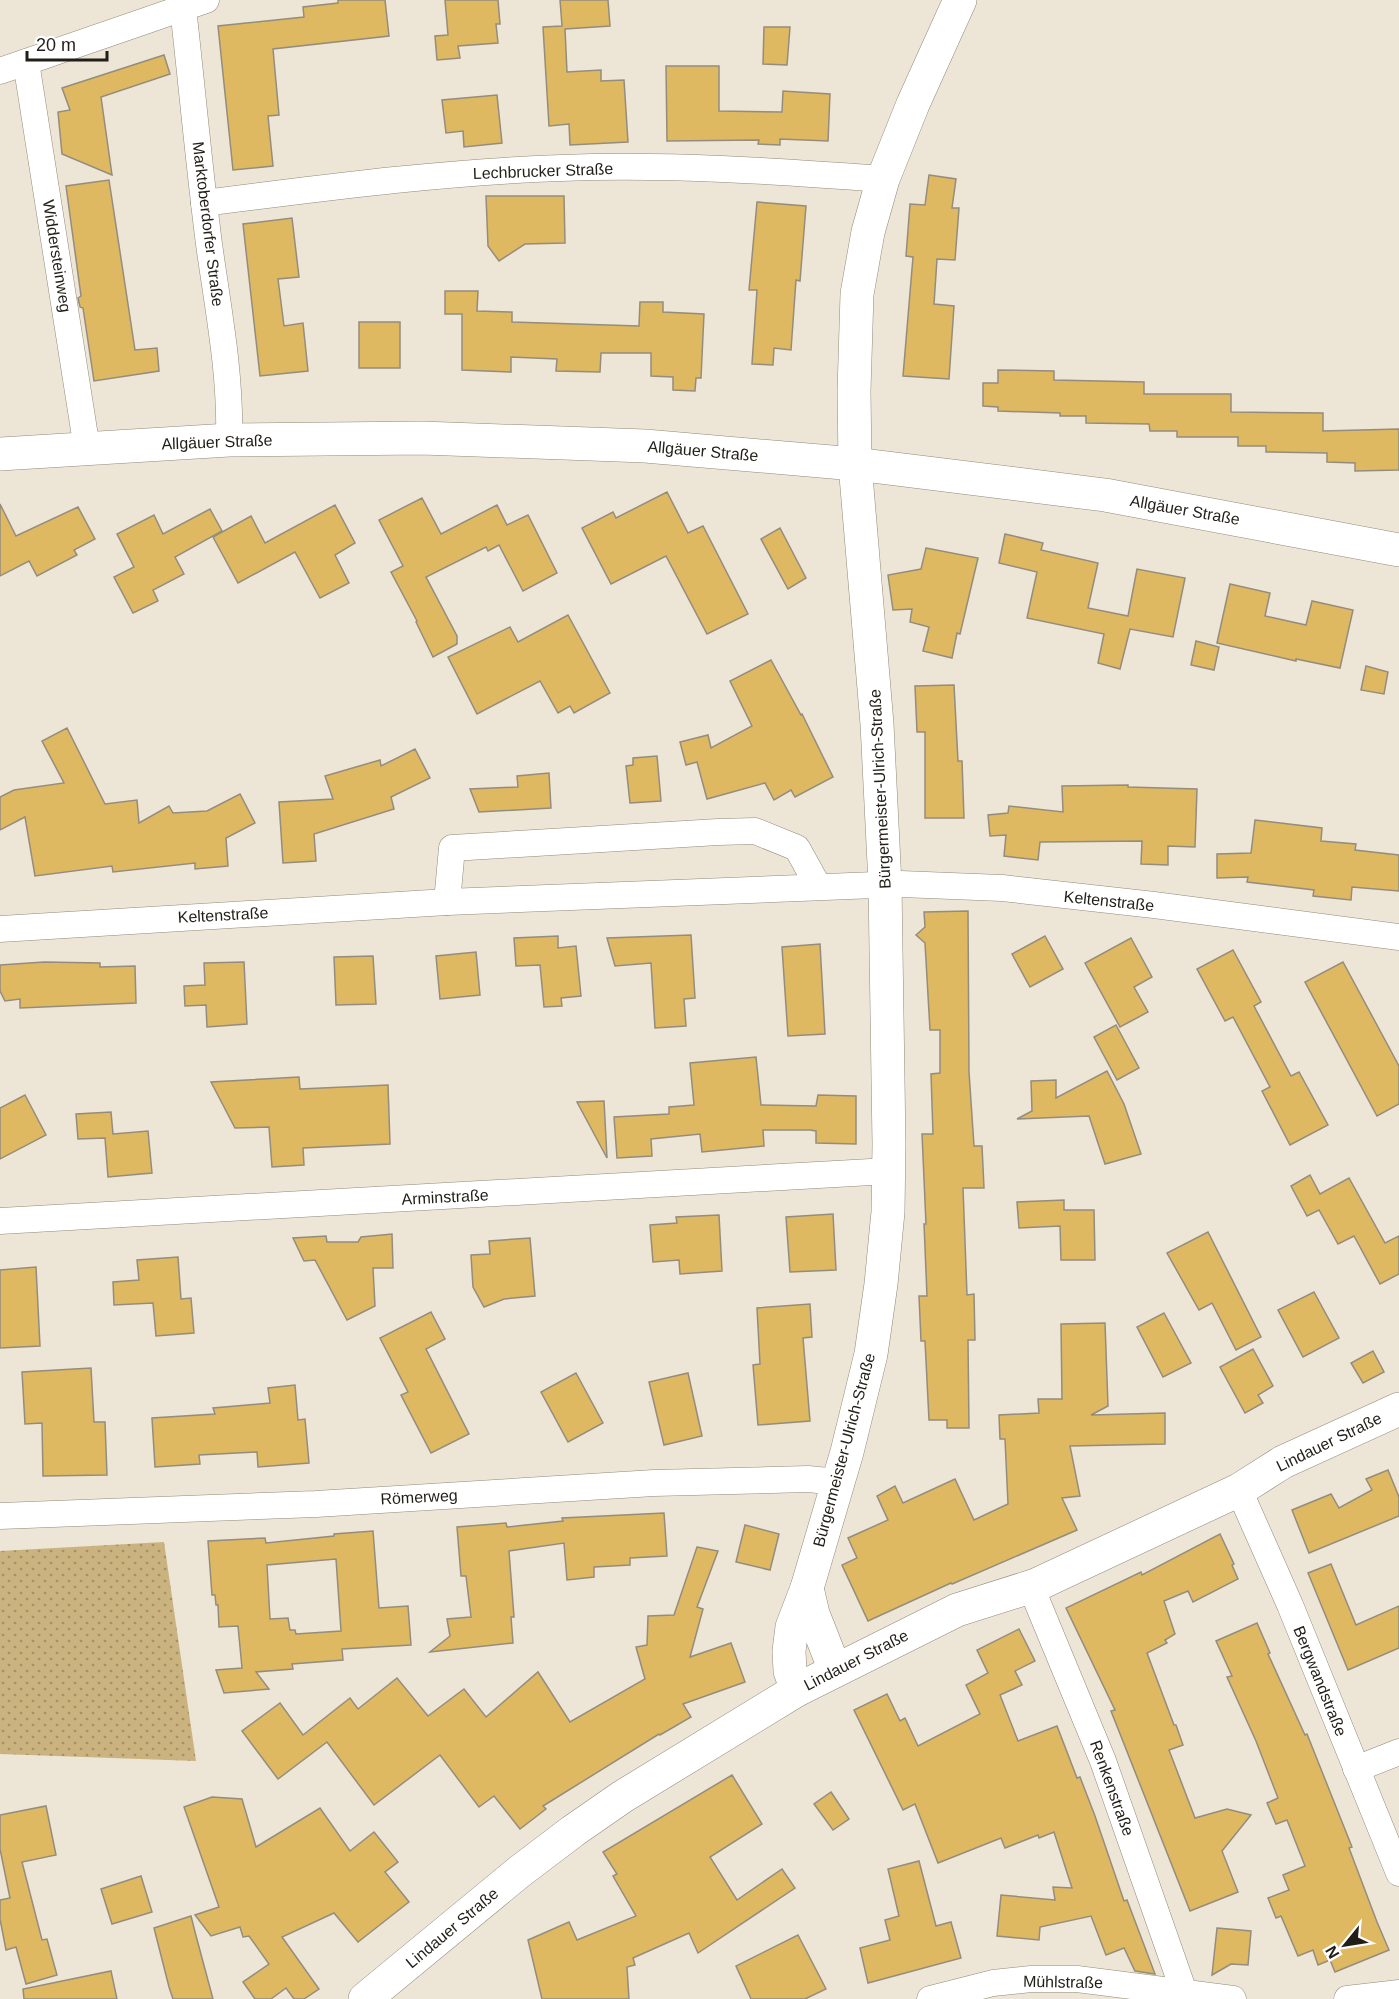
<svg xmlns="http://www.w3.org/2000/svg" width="1399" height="1999" font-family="Helvetica,sans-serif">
<defs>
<pattern id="park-dots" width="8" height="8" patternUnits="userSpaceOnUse" patternTransform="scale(1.5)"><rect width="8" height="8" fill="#cbb380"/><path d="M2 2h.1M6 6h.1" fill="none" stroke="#a49168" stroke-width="1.8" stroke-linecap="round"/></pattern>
</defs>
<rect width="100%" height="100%" fill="#ede5d5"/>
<polygon fill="url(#park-dots)" points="164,1542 196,1761 0,1754 0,1551"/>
<g fill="#dfb862" stroke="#948d7d" stroke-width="1.5" fill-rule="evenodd">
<polygon points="338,0 385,0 389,36 273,49 279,115 268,116 273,166 233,170 218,26 304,17 303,7 338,3"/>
<polygon points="445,0 498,0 500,24 496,24 498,43 458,46 460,58 437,60 435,36 448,35"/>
<polygon points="560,0 608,0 610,26 565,29 567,72 601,70 601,81 624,80 628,142 570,145 569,124 549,126 543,27 562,26"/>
<polygon points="764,27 790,27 787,65 763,64"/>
<polygon points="164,55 170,74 101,97 112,175 62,154 58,112 70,110 62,88"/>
<polygon points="666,66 719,66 719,111 782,112 783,91 830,94 828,141 780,139 780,145 758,144 759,140 667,141"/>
<polygon points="497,95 502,143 464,147 463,131 446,133 442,100"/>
<polygon points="929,175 956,179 952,208 959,208 955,260 937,259 934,304 954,306 949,379 903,376 913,257 906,256 910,204 925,205"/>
<polygon points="109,180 135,350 157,348 159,371 94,381 83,308 80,307 78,298 81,296 66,186"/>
<polygon points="486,196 564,196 565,243 525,244 499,261 488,246"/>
<polygon points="757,202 806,206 800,281 796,280 791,350 774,348 773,365 752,364 757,290 749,290"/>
<polygon points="292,218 299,277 278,279 284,326 303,323 308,371 260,376 243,224"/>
<polygon points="445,291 478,291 477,311 512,312 512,322 639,326 640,302 663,302 663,312 704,314 701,378 696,378 695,391 673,390 673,377 651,376 651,353 601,353 600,372 556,371 557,359 511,357 511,372 462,370 462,314 445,314"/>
<rect x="359" y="322" width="41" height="46"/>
<polygon points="998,370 1054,371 1054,380 1144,382 1144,394 1231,394 1231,412 1323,413 1323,431 1399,429 1399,470 1355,471 1355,463 1327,462 1327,453 1266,452 1266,446 1238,446 1238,437 1177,437 1177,431 1150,431 1149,424 1086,423 1086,416 1060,416 1060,413 998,411 998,407 983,406 983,383 998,383"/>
<polygon points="667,492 688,533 703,526 748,614 707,634 666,556 611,584 582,528 613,512 616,518"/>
<polygon points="422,498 441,534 497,505 507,525 528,515 557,573 523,591 499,545 488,551 486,547 426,577 457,636 457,644 433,657 416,622 417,621 391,572 403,566 379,520"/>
<polygon points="0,504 16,536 78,507 95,539 74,550 77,555 37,576 29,561 0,576"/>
<polygon points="335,505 355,543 335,555 349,583 320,598 295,552 238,583 213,537 251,516 265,543"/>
<polygon points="210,509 222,531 175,557 184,574 153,590 158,601 133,613 114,577 134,567 117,534 154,515 163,534"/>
<polygon points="780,528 806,578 788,589 761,539"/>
<polygon points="1005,534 1043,543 1041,550 1098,563 1088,608 1128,616 1137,569 1185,578 1173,637 1130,629 1120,669 1098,663 1104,634 1027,618 1037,572 999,563"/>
<polygon points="926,548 978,558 960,634 957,633 952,658 923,651 929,627 910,622 912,609 893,610 888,575 921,569"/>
<polygon points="1230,584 1270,593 1265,616 1306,625 1312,601 1353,610 1340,668 1296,659 1296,661 1217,643"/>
<polygon points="568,615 610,693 574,713 570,706 558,713 540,681 477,714 448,657 510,627 518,642"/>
<polygon points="1196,641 1219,647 1214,670 1191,665"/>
<polygon points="771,660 801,715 802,714 833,777 795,797 791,790 774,800 765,783 707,799 697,762 686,765 680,742 708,735 711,748 752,726 730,681"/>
<polygon points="1366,666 1388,672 1384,694 1361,690"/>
<polygon points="954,685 958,761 962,761 964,818 925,818 925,732 917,732 915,686"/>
<polygon points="67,728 105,804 137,800 139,823 169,806 173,813 207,811 240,794 255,823 226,838 228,866 195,869 195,863 113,872 112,866 35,876 25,817 0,830 0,797 14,790 64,783 42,741"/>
<polygon points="415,749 430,778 391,797 394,809 314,834 316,861 283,863 279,802 333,799 325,776 380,760 381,766"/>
<polygon points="657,756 661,801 630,803 626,766 633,765 633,758"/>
<polygon points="549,773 551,808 479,812 470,789 518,787 517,776"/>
<polygon points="1128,785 1128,787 1197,789 1195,847 1168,846 1168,865 1141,864 1142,841 1040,842 1038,860 1004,856 1006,835 990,836 988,815 1008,813 1009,806 1063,812 1062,786"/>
<polygon points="1255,820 1322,828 1321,841 1356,844 1355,850 1399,855 1399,891 1352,887 1351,900 1313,896 1314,890 1247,882 1248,877 1217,878 1217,854 1251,853"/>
<polygon points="968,911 969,1072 974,1146 982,1146 984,1188 963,1188 967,1295 974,1294 975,1340 968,1340 969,1428 947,1428 947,1420 929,1420 925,1341 921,1341 919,1296 927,1296 924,1224 926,1224 922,1134 933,1134 931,1074 940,1073 940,1030 930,1030 925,943 916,935 925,927 924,912"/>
<polygon points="691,935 695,998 684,999 686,1026 655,1028 651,963 615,966 607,938"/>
<polygon points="558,936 558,948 576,946 581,996 561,998 562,1006 544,1007 540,965 516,966 514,938"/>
<polygon points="1045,936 1063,969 1030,987 1012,954"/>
<polygon points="1131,938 1152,977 1134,987 1148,1012 1120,1027 1085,963"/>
<polygon points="820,944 825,1034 788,1036 782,947"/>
<polygon points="1233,950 1261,1002 1254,1006 1291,1076 1299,1072 1328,1125 1290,1145 1262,1091 1270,1087 1233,1017 1225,1021 1197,969"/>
<polygon points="476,952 480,995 440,999 436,956"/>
<polygon points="373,956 376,1004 336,1005 334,957"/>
<polygon points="44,962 100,963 100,967 135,966 136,1003 20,1008 20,999 5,1001 0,991 0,965"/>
<polygon points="244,962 247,1024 207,1027 206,1005 185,1006 184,986 205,985 204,963"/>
<polygon points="1343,962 1399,1066 1399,1104 1377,1116 1305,982"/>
<polygon points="1116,1025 1139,1068 1117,1080 1094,1037"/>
<polygon points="756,1057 761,1105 816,1106 818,1095 856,1096 856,1144 816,1143 816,1131 810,1130 763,1130 764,1146 702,1152 700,1134 651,1139 652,1156 617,1158 614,1117 669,1114 669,1107 694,1105 690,1063"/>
<polygon points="1107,1071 1124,1104 1141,1154 1105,1164 1089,1116 1017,1119 1032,1111 1031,1081 1056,1080 1056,1098"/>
<polygon points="299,1077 300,1089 388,1085 390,1144 303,1148 304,1165 272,1167 269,1127 235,1128 211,1082"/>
<polygon points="25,1095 46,1135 0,1159 0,1108"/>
<polygon points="604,1101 607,1158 577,1102"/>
<polygon points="111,1112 113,1134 148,1131 152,1173 108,1177 105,1138 78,1139 76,1114"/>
<polygon points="1310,1175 1320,1194 1349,1178 1385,1243 1399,1236 1399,1274 1380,1284 1354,1236 1338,1244 1319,1210 1307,1216 1291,1186"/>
<polygon points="1064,1200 1064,1210 1094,1210 1095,1260 1061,1260 1060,1226 1019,1228 1017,1202"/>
<polygon points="833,1214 836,1270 790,1272 786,1217"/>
<polygon points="719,1215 722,1271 680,1274 679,1260 653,1262 650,1225 677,1223 676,1217"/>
<polygon points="1208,1232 1261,1337 1236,1350 1212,1303 1199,1310 1167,1253"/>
<polygon points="392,1234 393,1268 373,1268 375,1306 347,1320 315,1260 304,1261 293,1238 326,1236 327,1242 358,1242 361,1237"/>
<polygon points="530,1238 535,1296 504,1299 484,1307 473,1287 471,1255 490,1254 489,1241"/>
<polygon points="178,1257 181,1299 191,1298 194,1333 156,1336 153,1303 114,1305 113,1282 139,1280 137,1260"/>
<polygon points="36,1267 40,1346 0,1348 0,1270"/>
<polygon points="1314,1292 1339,1338 1303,1357 1278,1310"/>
<polygon points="810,1304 812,1337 803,1338 810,1421 758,1425 753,1365 760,1364 757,1308"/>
<polygon points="431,1312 445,1339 426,1349 469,1434 431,1453 401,1395 408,1392 380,1338"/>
<polygon points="1164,1313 1191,1363 1163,1377 1137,1327"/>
<polygon points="1105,1323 1108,1406 1091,1415 1165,1413 1165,1444 1070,1446 1080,1496 1062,1498 1077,1530 952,1584 951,1583 868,1621 842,1565 857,1558 848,1538 888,1520 877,1496 895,1486 903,1503 955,1479 974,1520 1008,1504 1005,1439 1000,1439 999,1415 1039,1413 1038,1399 1062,1399 1061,1324"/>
<polygon points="1253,1349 1273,1386 1258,1395 1263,1403 1245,1413 1220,1367"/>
<polygon points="1373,1351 1384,1372 1363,1383 1351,1363"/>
<polygon points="91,1368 94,1422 105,1422 107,1475 43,1476 42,1423 25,1424 22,1372"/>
<polygon points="576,1373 603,1423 568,1442 541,1392"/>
<polygon points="688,1373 702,1436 664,1445 649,1382"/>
<polygon points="295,1385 298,1420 305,1419 309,1463 258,1467 257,1452 199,1455 200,1464 155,1467 152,1418 215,1414 213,1408 270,1403 268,1388"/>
<polygon points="1388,1470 1399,1497 1399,1516 1309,1553 1292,1510 1331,1494 1339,1508 1372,1490 1366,1479"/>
<polygon points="664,1513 667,1556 630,1558 630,1565 594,1567 594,1577 567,1580 564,1543 509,1551 514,1617 511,1617 513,1643 430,1652 450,1636 447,1619 471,1617 466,1576 461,1576 457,1527 506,1523 507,1527 563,1521 562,1518"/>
<polygon points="745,1525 779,1534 770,1570 736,1562"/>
<path d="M373,1531l6,77 29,-2 3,39 -69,4 1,11 -51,4 1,5 -37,3 13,17 -45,4 -8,-23 26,-2 -4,-42 -19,1 -1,-22h-2l-1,-10h-3l-4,-54 57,-3 1,5 68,-7v-2zM336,1559l5,72 -45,3 -1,-4h-5l-2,-12 -18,1 -3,-54z"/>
<polygon points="1220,1534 1234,1564 1232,1565 1238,1579 1193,1602 1188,1591 1164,1601 1175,1634 1165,1640 1167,1643 1147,1653 1174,1725 1176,1725 1183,1745 1169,1750 1195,1818 1227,1809 1251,1815 1222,1851 1238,1892 1190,1911 1111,1711 1115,1710 1066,1608 1141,1572 1142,1575"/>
<polygon points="697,1547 718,1551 697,1607 703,1609 690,1657 731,1643 745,1682 683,1704 691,1717 660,1735 659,1734 543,1806 546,1809 520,1829 494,1796 479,1807 440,1755 374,1805 327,1742 278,1779 242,1731 280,1703 303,1735 350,1698 358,1709 397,1678 428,1716 464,1689 486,1717 538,1672 570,1722 645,1679 636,1647 647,1645 648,1616 674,1615"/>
<polygon points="1331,1564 1356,1625 1399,1606 1399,1648 1348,1670 1308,1573"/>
<polygon points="1257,1623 1270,1653 1268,1654 1305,1735 1307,1734 1352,1847 1349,1848 1377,1922 1389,1950 1335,1972 1330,1960 1318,1965 1313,1950 1298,1956 1281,1916 1276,1918 1268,1898 1289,1890 1283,1875 1305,1866 1287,1820 1276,1824 1267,1803 1278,1798 1256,1741 1227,1677 1232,1676 1216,1641"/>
<polygon points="1019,1629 1035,1661 1015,1671 1022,1685 1000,1695 1018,1741 1057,1726 1077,1778 1080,1777 1095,1816 1124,1901 1127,1900 1155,1974 1135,1971 1124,1948 1106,1955 1091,1916 1040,1927 1039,1940 997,1936 1001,1895 1055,1900 1053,1887 1072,1888 1054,1832 1039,1838 1038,1835 1005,1848 1001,1838 938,1863 915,1804 903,1810 854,1710 887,1694 900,1721 905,1718 918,1746 980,1714 966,1685 988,1673 977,1650"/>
<polygon points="732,1775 762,1824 710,1857 737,1900 782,1869 795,1888 698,1953 689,1933 633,1958 635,1965 627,1967 629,1999 542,1999 528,1940 569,1922 577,1940 636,1916 613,1876 617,1874 603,1852"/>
<polygon points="831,1792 849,1819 833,1830 814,1804"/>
<polygon points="212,1797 242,1799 256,1847 320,1808 350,1851 374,1832 398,1862 385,1872 409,1902 358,1942 334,1913 282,1937 319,1989 304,1999 294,1999 286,1988 271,1999 255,1999 243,1982 269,1964 249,1936 243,1937 240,1927 211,1936 195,1915 219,1907 184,1807"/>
<polygon points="46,1806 56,1855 22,1862 42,1940 47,1939 57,1975 26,1984 16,1947 6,1950 0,1919 0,1900 10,1898 0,1849 0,1815"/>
<polygon points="919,1861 936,1926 951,1922 961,1958 868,1983 860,1948 890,1940 885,1920 899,1916 888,1869"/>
<polygon points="141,1876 152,1912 112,1924 101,1889"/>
<polygon points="191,1916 195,1932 213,1999 173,1999 169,1987 154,1928"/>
<polygon points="1217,1928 1251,1931 1248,1965 1231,1964 1212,1975"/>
<polygon points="798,1935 826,1989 805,1999 751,1999 736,1966"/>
<polygon points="111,1971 117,1999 24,1999 23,1989"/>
</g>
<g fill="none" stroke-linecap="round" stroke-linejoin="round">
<g stroke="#918a7b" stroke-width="27">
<g id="street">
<path d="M183,8c9,79 16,158 26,236 9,65 22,130 20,196"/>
<polyline points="26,62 87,449"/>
<polyline points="0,71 206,0"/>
<path d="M204,203c119,-15 237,-31 357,-35 107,-4 215,3 322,11"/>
<polyline points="447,902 452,848 718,832 755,831 797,848 818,886"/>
<polyline points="0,929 447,902 901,884 1002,888 1154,905 1399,937"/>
<polyline points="0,1221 889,1171"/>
<polyline points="1239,1490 1290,1605 1399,1873"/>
<polyline points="0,1516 316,1504 654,1483 808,1479 838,1482"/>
<polyline points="1031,1587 1103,1761 1184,1992"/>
<polyline points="1356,1769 1399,1752"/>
<polyline points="930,1999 993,1983 1031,1979 1077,1979 1233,1999"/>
<polyline points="1347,1999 1399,1993"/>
</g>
</g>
<g stroke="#918a7b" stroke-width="34">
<g id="secondary">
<polyline points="0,454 229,440 422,438 645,446 855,464 1105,495 1399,550"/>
<polyline points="807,1588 813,1614 835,1670"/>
<polyline points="797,1690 790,1671 789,1651 792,1627 807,1588 847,1452 871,1354 881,1284 888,1212 889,1144 885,884 877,724 855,464 854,391 857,294 868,232 883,179 913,104 960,0"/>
<polyline points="365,1999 519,1872 573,1831 622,1797 797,1690 957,1610 1036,1585 1239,1490 1283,1462 1399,1409"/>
</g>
</g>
<use href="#street" stroke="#fff" stroke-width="26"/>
<use href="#secondary" stroke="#fff" stroke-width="33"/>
</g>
<g text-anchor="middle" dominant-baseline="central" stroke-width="4.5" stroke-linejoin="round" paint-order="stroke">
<g font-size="16" fill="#211e18" stroke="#fff">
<text transform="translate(543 171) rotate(-2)">Lechbrucker Straße</text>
<text transform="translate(208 224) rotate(83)">Marktoberdorfer Straße</text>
<text transform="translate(57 256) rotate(81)">Widdersteinweg</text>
<text transform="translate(217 442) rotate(-2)">Allgäuer Straße</text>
<text transform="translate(703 451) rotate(5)">Allgäuer Straße</text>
<text transform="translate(1185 510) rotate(10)">Allgäuer Straße</text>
<text transform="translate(880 789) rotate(-93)">Bürgermeister-Ulrich-Straße</text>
<text transform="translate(1109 901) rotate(6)">Keltenstraße</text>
<text transform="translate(223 915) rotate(-3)">Keltenstraße</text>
<text transform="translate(445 1197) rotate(-3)">Arminstraße</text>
<text transform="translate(1329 1442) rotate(-26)">Lindauer Straße</text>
<text transform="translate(844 1450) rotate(-75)">Bürgermeister-Ulrich-Straße</text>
<text transform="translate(419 1497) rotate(-3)">Römerweg</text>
<text transform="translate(856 1660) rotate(-27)">Lindauer Straße</text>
<text transform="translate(1320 1681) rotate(68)">Bergwandstraße</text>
<text transform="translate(1112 1788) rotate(70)">Renkenstraße</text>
<text transform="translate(452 1928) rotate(-40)">Lindauer Straße</text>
<text transform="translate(1063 1982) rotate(1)">Mühlstraße</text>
</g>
</g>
<g transform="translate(1345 1945) rotate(240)" stroke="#ffffff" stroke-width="4.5" paint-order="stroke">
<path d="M0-4.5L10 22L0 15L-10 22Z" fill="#211e18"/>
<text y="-9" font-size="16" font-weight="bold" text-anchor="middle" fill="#211e18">N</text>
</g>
<path d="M27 51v9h80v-9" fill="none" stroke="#211e18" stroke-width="3"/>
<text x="36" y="51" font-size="18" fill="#211e18" stroke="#ffffff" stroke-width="4.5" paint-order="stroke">20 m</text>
</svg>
